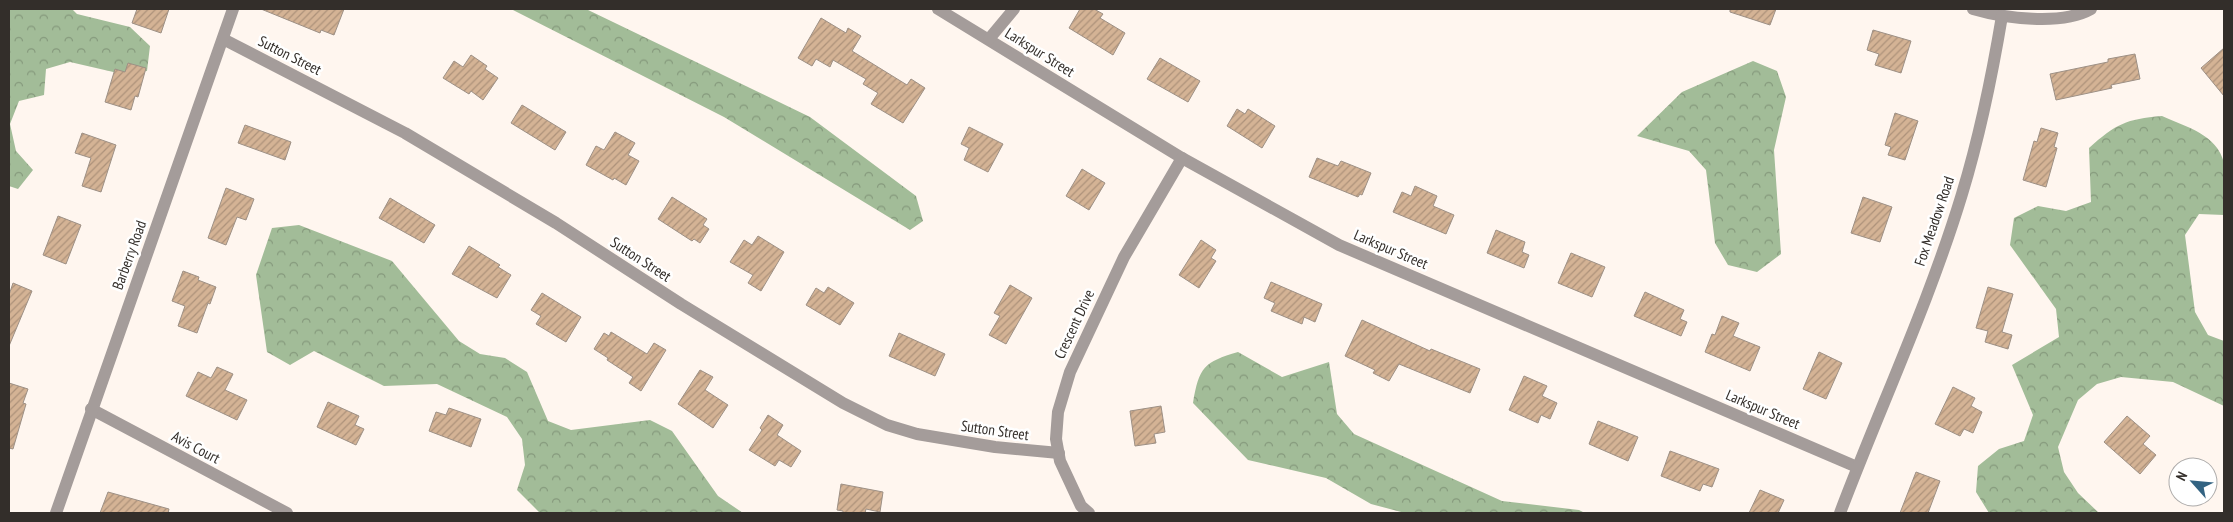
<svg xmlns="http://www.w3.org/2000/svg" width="2233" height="522" font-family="'PT Sans Narrow',sans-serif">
<defs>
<pattern id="forest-crowns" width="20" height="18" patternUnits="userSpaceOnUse" patternTransform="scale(1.25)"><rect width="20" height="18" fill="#a2bc98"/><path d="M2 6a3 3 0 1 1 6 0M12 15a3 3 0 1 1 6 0" fill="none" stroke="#85997c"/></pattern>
<pattern id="building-hatch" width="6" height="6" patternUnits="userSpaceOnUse" patternTransform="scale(1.25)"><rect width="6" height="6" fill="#d4b395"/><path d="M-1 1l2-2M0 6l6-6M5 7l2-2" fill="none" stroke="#ad927a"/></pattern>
</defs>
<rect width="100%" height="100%" fill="#fff6ef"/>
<g fill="url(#forest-crowns)">
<polygon points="9,9 72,9 77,14 130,27 150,46 147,71 122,74 70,62 46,69 44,95 19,101 10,124 16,151 33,170 18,189 9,186"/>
<polygon points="511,9 586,9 810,117 916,196 923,221 910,230 724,117"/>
<polygon points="1753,61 1777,71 1786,97 1774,150 1781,254 1757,272 1728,265 1715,243 1706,170 1689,151 1637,136 1682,92"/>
<path d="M2162,116c24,11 55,18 62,47v52l-25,-1 -14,21 10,77 13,23 16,6v65l-51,-24 -52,-5 -24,7 -19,16 -20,47 6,25 14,21 21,20h-110l-13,-21 2,-26 21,-17 25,-8 9,-26 -21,-50 47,-28 -3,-28 -46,-64 4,-27 24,-12 28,5 25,-9 -2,-54c27,-24 37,-29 73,-32z"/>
<polygon points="299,225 392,261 459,341 480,354 505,358 527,372 548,421 571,430 650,420 672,431 718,496 743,513 540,513 517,490 525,465 522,439 507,417 437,384 384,386 314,351 290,365 267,352 256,275 272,228"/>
<path d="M1238,352l44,25 47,-15 8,52 17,20 148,67 77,9 6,3h-180l-34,-9 -45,-26 -78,-18 -55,-57c6,-36 11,-41 45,-51z"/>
</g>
<g fill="url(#building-hatch)" stroke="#9d9085">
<polygon points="137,9 169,9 161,33 132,23"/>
<polygon points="261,9 344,9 334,35 321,30 320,33"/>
<polygon points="1080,9 1094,9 1103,14 1100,18 1125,33 1113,55 1069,28"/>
<polygon points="1730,9 1776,9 1770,25 1730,12"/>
<polygon points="821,18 846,33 848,28 861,36 852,51 907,85 911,79 925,88 903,123 871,104 878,93 863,84 866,79 833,60 830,67 816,59 812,66 798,58"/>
<polygon points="1873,30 1911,41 1901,73 1875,65 1879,54 1867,50"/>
<polygon points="2224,48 2224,96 2201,68"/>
<polygon points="2135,54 2140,79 2111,85 2112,88 2056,100 2050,74 2108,62 2108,59"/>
<polygon points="471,55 487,66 485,69 498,78 483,100 471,91 469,94 443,78 454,61 463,67"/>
<polygon points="1160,58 1200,81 1188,102 1147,79"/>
<polygon points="128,63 146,68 138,97 135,96 131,110 105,102 115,69 125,72"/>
<polygon points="522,105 566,132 555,150 511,123"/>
<polygon points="1237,109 1245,114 1248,109 1275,126 1262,148 1227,126"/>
<polygon points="1895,113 1918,121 1905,160 1888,155 1891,147 1885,145"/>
<polygon points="245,125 291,142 285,160 238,143"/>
<polygon points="969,127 1003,144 988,172 964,160 969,148 961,144"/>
<polygon points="2041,128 2058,133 2054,147 2057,148 2046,187 2023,180 2034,141 2037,142"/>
<polygon points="615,132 635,143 628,155 639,161 626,185 614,178 613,180 586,165 596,146 604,150"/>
<polygon points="82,133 116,145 101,192 82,186 91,158 75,153"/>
<polygon points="1317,158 1338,166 1341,161 1371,173 1362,195 1360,194 1358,197 1309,177"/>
<polygon points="1082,169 1105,183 1089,210 1066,196"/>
<polygon points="1415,186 1437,196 1433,206 1454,215 1446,234 1393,212 1402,192 1411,196"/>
<polygon points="226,188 254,199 246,220 237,217 226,245 208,238"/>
<polygon points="672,197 707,219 703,225 709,229 700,243 694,239 692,241 658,219"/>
<polygon points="1863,197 1892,207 1880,242 1851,233"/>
<polygon points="390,198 435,225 424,243 379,218"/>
<polygon points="58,216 81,225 66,264 43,255"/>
<polygon points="1496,230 1525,242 1522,252 1529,255 1524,268 1487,253"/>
<polygon points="758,236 784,252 761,291 748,283 753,275 730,262 744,240 752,245"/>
<polygon points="1201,240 1216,250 1211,258 1216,261 1199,288 1179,275"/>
<polygon points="469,246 500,265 498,267 511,275 497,298 452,274"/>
<polygon points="1571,253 1605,267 1592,297 1558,283"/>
<polygon points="183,271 199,277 198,280 216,287 210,304 208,303 197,333 178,326 185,306 172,301"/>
<polygon points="1271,282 1322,304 1315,322 1304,317 1302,324 1271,311 1275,303 1264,298"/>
<polygon points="13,283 32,291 9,346 9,295"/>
<polygon points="1010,285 1032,298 1006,344 989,335 1000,316 994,313"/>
<polygon points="828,287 854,303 840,325 806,305 816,288 824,293"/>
<polygon points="1988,287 2013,294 2002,332 2012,335 2008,349 1985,342 1988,331 1976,328"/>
<polygon points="1645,292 1684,310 1680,319 1687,322 1681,336 1634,316"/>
<polygon points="542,293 581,317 566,342 536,324 541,316 531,310"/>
<polygon points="1722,316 1739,323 1733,336 1760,347 1750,371 1705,352 1712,334 1715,335"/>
<polygon points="1362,320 1430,351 1431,349 1480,369 1470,393 1399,364 1389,381 1373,373 1375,370 1345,356"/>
<polygon points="611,332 647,354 654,343 666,350 641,391 629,383 633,377 607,360 608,358 594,349 604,333 609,336"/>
<polygon points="899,333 945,354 935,376 889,356"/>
<polygon points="1819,352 1842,363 1826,399 1803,389"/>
<polygon points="217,367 233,374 225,390 247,400 237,420 186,396 198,372 211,378"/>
<polygon points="700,370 713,377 705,390 728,405 713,428 678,404"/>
<polygon points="1524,376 1547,386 1542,396 1557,403 1550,419 1541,415 1538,423 1509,410"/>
<polygon points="9,383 28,389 23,403 26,404 13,449 9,448"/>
<polygon points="1953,387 1975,398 1971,406 1982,412 1973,433 1964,429 1960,436 1935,424"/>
<polygon points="328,402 359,416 355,425 364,429 356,445 317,427"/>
<polygon points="1161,406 1165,432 1154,434 1156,443 1135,446 1130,411"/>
<polygon points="449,408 481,419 471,447 429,431 436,412 446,415"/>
<polygon points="768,415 783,425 777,435 801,451 791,467 779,460 775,466 749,450 762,430 760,428"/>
<polygon points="2127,416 2150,436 2143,444 2156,455 2140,474 2104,442"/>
<polygon points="1598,421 1638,437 1628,461 1589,444"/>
<polygon points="1670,451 1719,469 1712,487 1703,484 1700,491 1661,476"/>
<polygon points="1916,472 1940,481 1928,513 1900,513"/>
<polygon points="841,484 883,492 880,512 866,509 865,513 843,513 843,511 837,510"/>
<polygon points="1760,490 1784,500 1778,513 1749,513"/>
<polygon points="108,492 169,509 168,513 100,513"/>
</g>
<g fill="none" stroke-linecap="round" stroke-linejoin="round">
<g stroke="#a49c9a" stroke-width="12">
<polyline points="938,9 1182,158 1339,245 1857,467"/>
<path d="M1973,9c31,9 88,17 118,0"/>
<polyline points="223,39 405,133 556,223 681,304 843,403 887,425 917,434 995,447 1059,453"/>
<polyline points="989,39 1014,9"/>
<polyline points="91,409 287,513"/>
<polyline points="56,513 233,9"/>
<polyline points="1089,513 1081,506 1060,461 1056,439 1058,412 1070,372 1124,257 1182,158"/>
<path d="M1840,513c40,-106 89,-210 122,-319 18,-59 30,-118 40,-178"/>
</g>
</g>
<g text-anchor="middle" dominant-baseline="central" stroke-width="5" stroke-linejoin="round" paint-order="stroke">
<g font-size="15" fill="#332e2a" stroke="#fff">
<text transform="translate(1040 52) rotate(32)">Larkspur Street</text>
<text transform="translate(290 55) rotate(27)">Sutton Street</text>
<text transform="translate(1934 221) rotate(-71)">Fox Meadow Road</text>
<text transform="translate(1391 249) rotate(23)">Larkspur Street</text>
<text transform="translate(129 255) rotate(-70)">Barberry Road</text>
<text transform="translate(641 259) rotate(33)">Sutton Street</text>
<text transform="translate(1074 324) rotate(-65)">Crescent Drive</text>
<text transform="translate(1763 409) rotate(23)">Larkspur Street</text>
<text transform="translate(995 430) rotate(8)">Sutton Street</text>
<text transform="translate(196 447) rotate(28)">Avis Court</text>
</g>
</g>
<rect width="2233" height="522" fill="none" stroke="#332e2a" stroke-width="20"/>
<g transform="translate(2193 482) rotate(297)"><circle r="24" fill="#ffffff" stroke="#adabaa"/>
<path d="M0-4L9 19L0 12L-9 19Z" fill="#336382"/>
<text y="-8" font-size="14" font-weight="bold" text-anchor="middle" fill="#332e2a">N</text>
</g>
</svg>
